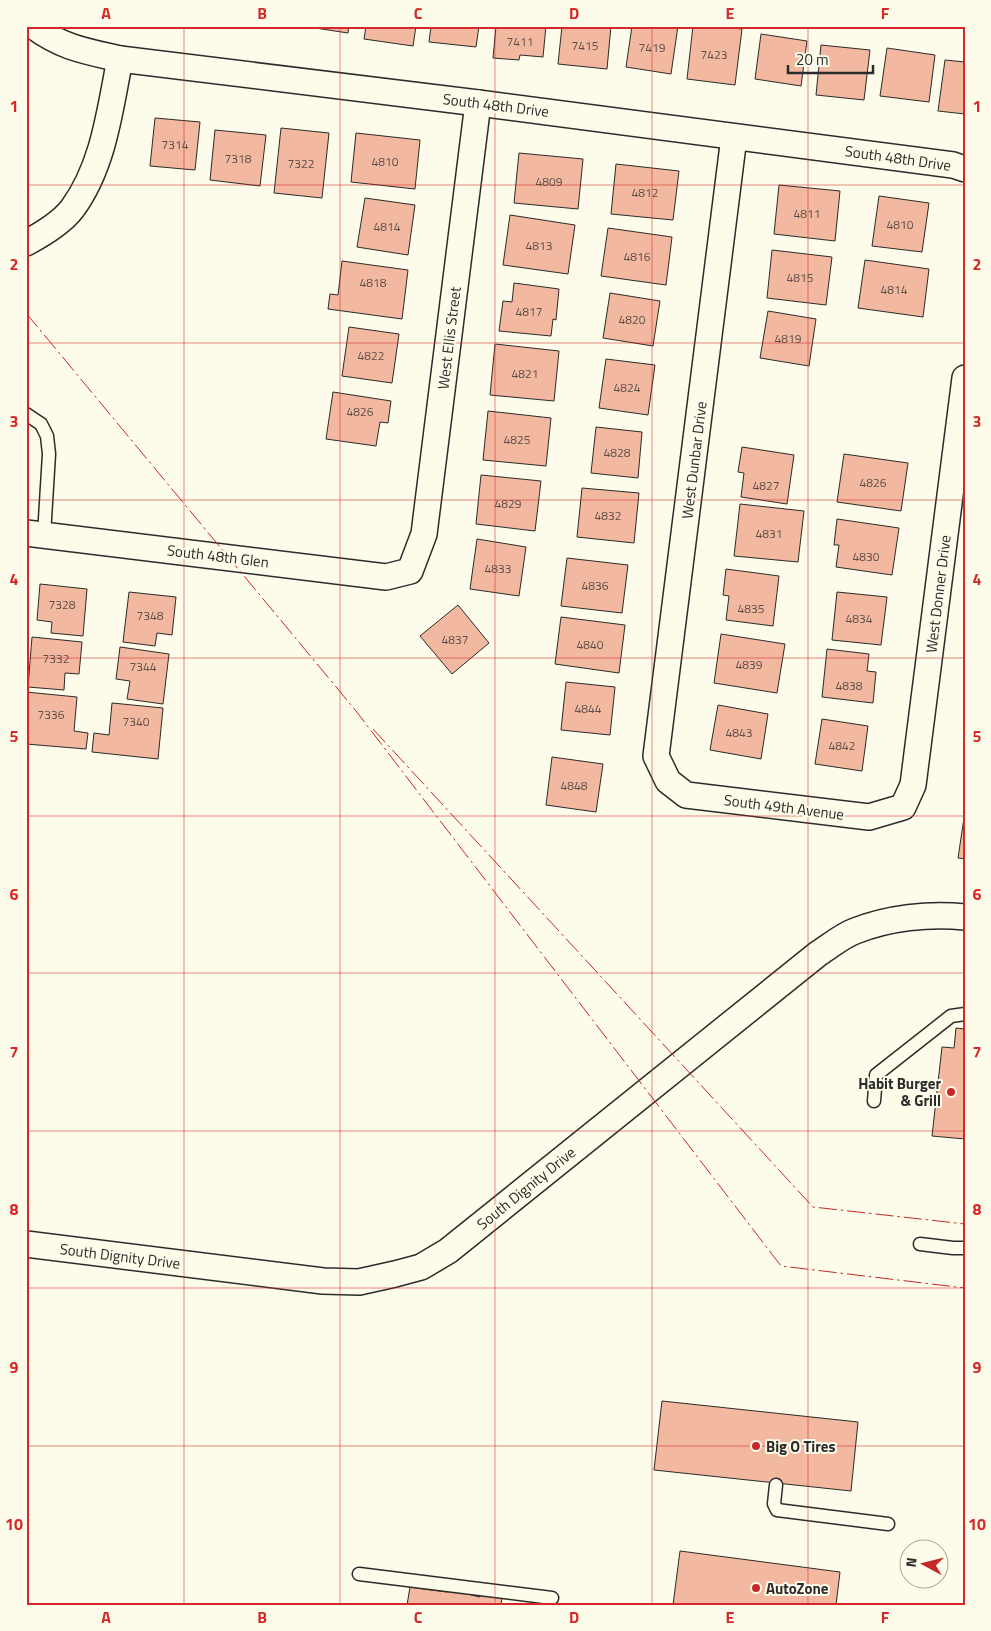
<svg xmlns="http://www.w3.org/2000/svg" width="991" height="1631" font-family="'Titillium Web',sans-serif">
<rect width="100%" height="100%" fill="#fdfbea"/>
<g fill="#f2b8a0" stroke="#2b2b2b">
<polygon points="302,26 349,26 348,33"/>
<polygon points="366,26 416,26 413,46 364,39"/>
<polygon points="431,26 479,26 476,47 429,42"/>
<polygon points="496,26 546,26 543,57 520,55 519,60 493,58"/>
<polygon points="562,26 611,26 607,69 558,64"/>
<polygon points="632,26 678,26 671,74 626,67"/>
<polygon points="693,26 716,26 742,29 735,85 687,79"/>
<polygon points="761,34 807,41 801,86 755,79"/>
<polygon points="821,45 870,50 864,100 816,95"/>
<polygon points="887,48 935,55 929,102 880,96"/>
<polygon points="945,60 965,62 965,114 938,111"/>
<polygon points="155,118 200,122 195,170 150,166"/>
<polygon points="281,128 329,133 322,198 274,193"/>
<polygon points="215,130 266,135 260,186 210,180"/>
<polygon points="356,133 420,140 415,189 351,182"/>
<polygon points="519,153 583,159 578,209 514,203"/>
<polygon points="616,164 679,171 673,220 611,214"/>
<polygon points="779,185 840,191 835,241 774,234"/>
<polygon points="879,196 929,203 922,252 872,246"/>
<polygon points="365,198 415,205 408,255 357,247"/>
<polygon points="510,215 575,225 568,274 503,265"/>
<polygon points="608,228 672,237 666,285 601,276"/>
<polygon points="772,250 832,257 826,305 767,298"/>
<polygon points="865,260 929,269 923,317 858,308"/>
<polygon points="342,261 408,270 402,319 328,309 330,294 338,295"/>
<polygon points="514,283 559,289 556,320 553,319 551,336 499,331 503,301 512,302"/>
<polygon points="610,293 660,301 653,346 603,338"/>
<polygon points="768,311 816,319 809,366 760,358"/>
<polygon points="349,327 399,334 392,383 342,376"/>
<polygon points="495,344 559,351 554,401 490,395"/>
<polygon points="606,359 655,365 648,415 599,408"/>
<polygon points="333,392 391,401 388,423 380,422 376,446 326,439"/>
<polygon points="488,411 551,418 546,466 483,460"/>
<polygon points="596,427 642,432 638,478 591,473"/>
<polygon points="742,447 794,455 787,504 741,497 744,473 738,472"/>
<polygon points="844,454 908,463 901,511 837,502"/>
<polygon points="481,475 541,481 535,531 476,524"/>
<polygon points="582,488 639,493 634,543 577,537"/>
<polygon points="740,504 804,511 798,562 734,556"/>
<polygon points="837,519 899,528 892,575 836,567 839,545 834,545"/>
<polygon points="477,539 526,547 519,596 470,589"/>
<polygon points="567,558 628,565 622,613 561,606"/>
<polygon points="726,569 779,576 773,626 726,620 729,596 723,595"/>
<polygon points="40,584 87,589 83,636 51,633 52,622 37,620"/>
<polygon points="129,592 176,597 172,635 157,633 155,646 123,642"/>
<polygon points="837,592 887,597 881,645 832,640"/>
<polygon points="458,605 489,643 452,674 420,636"/>
<polygon points="561,617 625,625 619,673 555,664"/>
<polygon points="721,634 785,644 777,693 714,683"/>
<polygon points="32,637 82,642 79,674 65,673 64,690 28,687"/>
<polygon points="120,647 169,654 163,704 127,699 130,681 116,679"/>
<polygon points="827,649 869,654 867,671 876,672 873,703 822,697"/>
<polygon points="566,682 615,687 610,735 561,730"/>
<polygon points="26,692 77,697 74,731 88,733 86,749 26,744"/>
<polygon points="112,703 163,708 158,759 92,752 94,733 109,735"/>
<polygon points="718,705 768,714 761,759 710,750"/>
<polygon points="822,719 868,726 862,771 815,764"/>
<polygon points="552,757 603,764 596,812 546,805"/>
<polygon points="965,811 965,859 958,858"/>
<polygon points="956,1028 965,1029 965,1139 932,1136 942,1047 954,1048"/>
<polygon points="662,1401 858,1422 851,1491 654,1470"/>
<polygon points="680,1551 840,1572 836,1605 673,1605"/>
<polygon points="447,1586 472,1590 471,1595 480,1597 480,1594 502,1597 501,1605 407,1605 410,1587 447,1592"/>
</g>
<g fill="none" stroke-linecap="round" stroke-linejoin="round">
<g stroke="#2b2b2b" stroke-width="15">
<g id="service">
<polyline points="26,414 41,424 47,436 49,454 44,535"/>
<polyline points="874,1101 876,1075 951,1016 965,1014"/>
<polyline points="920,1244 953,1248 965,1248"/>
<polyline points="776,1485 774,1504 777,1510 888,1524"/>
<polyline points="359,1574 552,1598"/>
</g>
</g>
<g stroke="#2b2b2b" stroke-width="28">
<g id="minor">
<path d="M33,26c30,22 52,25 87,33l358,44 475,62 12,4"/>
<polyline points="734,137 656,756 668,781 686,795 869,817 903,807 913,785 965,378"/>
<path d="M26,243c15,-8 36,-21 46,-34 32,-43 38,-100 48,-150"/>
<polyline points="26,533 386,577 410,571 424,534 478,103"/>
<path d="M26,1244l297,37 36,1 36,-8 26,-7 27,-16 371,-298c11,-7 23,-17 36,-22 33,-13 74,-18 110,-14"/>
</g>
</g>
<use href="#service" stroke="#fdfbea" stroke-width="12"/>
<use href="#minor" stroke="#fdfbea" stroke-width="25"/>
<g stroke="#c62828" stroke-width="1" stroke-dasharray="18 4 2.5 4" stroke-linecap="butt">
<polyline points="26,313 356,711 781,1266 965,1288"/>
<polyline points="373,729 813,1207 965,1224"/>
</g>
</g>
<path fill="none" stroke="#d62828" stroke-width="1" stroke-opacity="0.55" d="M184,26v1579M340,26v1579M495,26v1579M652,26v1579M808,26v1579M26,185h939M26,343h939M26,500h939M26,658h939M26,816h939M26,973h939M26,1131h939M26,1288h939M26,1446h939"/>
<g fill="#c62828" stroke="#fdfbea" stroke-width="2">
<circle cx="951" cy="1092" r="5"/>
<circle cx="756" cy="1446" r="5"/>
<circle cx="756" cy="1588" r="5"/>
</g>
<g text-anchor="middle" dominant-baseline="central" stroke-width="4" stroke-linejoin="round" paint-order="stroke">
<g font-size="12" fill="#5d4e48">
<text x="520" y="41">7411</text>
<text x="585" y="45">7415</text>
<text x="652" y="47">7419</text>
<text x="714" y="54">7423</text>
<text x="175" y="144">7314</text>
<text x="238" y="158">7318</text>
<text x="385" y="161">4810</text>
<text x="301" y="163">7322</text>
<text x="549" y="181">4809</text>
<text x="645" y="192">4812</text>
<text x="807" y="213">4811</text>
<text x="900" y="224">4810</text>
<text x="387" y="226">4814</text>
<text x="539" y="245">4813</text>
<text x="637" y="256">4816</text>
<text x="800" y="277">4815</text>
<text x="373" y="282">4818</text>
<text x="894" y="289">4814</text>
<text x="529" y="311">4817</text>
<text x="632" y="319">4820</text>
<text x="788" y="338">4819</text>
<text x="371" y="355">4822</text>
<text x="525" y="373">4821</text>
<text x="627" y="387">4824</text>
<text x="360" y="411">4826</text>
<text x="517" y="439">4825</text>
<text x="617" y="452">4828</text>
<text x="873" y="482">4826</text>
<text x="766" y="485">4827</text>
<text x="508" y="503">4829</text>
<text x="608" y="515">4832</text>
<text x="769" y="533">4831</text>
<text x="866" y="556">4830</text>
<text x="498" y="568">4833</text>
<text x="595" y="585">4836</text>
<text x="62" y="604">7328</text>
<text x="751" y="608">4835</text>
<text x="150" y="615">7348</text>
<text x="859" y="618">4834</text>
<text x="455" y="639">4837</text>
<text x="590" y="644">4840</text>
<text x="56" y="658">7332</text>
<text x="749" y="664">4839</text>
<text x="143" y="666">7344</text>
<text x="849" y="685">4838</text>
<text x="588" y="708">4844</text>
<text x="51" y="714">7336</text>
<text x="136" y="721">7340</text>
<text x="739" y="732">4843</text>
<text x="842" y="745">4842</text>
<text x="574" y="785">4848</text>
</g>
<g font-size="15" fill="#2b2b2b" stroke="#fdfbea">
<text transform="translate(496 105) rotate(7)">South 48th Drive</text>
<text transform="translate(898 158) rotate(8)">South 48th Drive</text>
<text transform="translate(449 338) rotate(-83)">West Ellis Street</text>
<text transform="translate(694 460) rotate(-83)">West Dunbar Drive</text>
<text transform="translate(218 556) rotate(7)">South 48th Glen</text>
<text transform="translate(938 594) rotate(-83)">West Donner Drive</text>
<text transform="translate(784 807) rotate(7)">South 49th Avenue</text>
<text transform="translate(526 1188) rotate(-39)">South Dignity Drive</text>
<text transform="translate(120 1256) rotate(7)">South Dignity Drive</text>
</g>
<g font-size="15" font-weight="bold" fill="#2b2b2b" stroke="#fdfbea" text-anchor="start">
<text x="941" y="1083" text-anchor="end">Habit Burger<tspan x="941" dy="17">&amp; Grill</tspan></text>
<text x="766" y="1446">Big O Tires</text>
<text x="766" y="1588">AutoZone</text>
</g>
</g>
<rect width="991" height="1631" fill="none" stroke="#fdfbea" stroke-width="55"/>
<g transform="translate(924 1564) rotate(277)"><circle r="24" fill="#fdfbea" stroke="#a9a89e"/>
<path d="M0-4L9 19L0 12L-9 19Z" fill="#c62828"/>
<text y="-8" font-size="14" font-weight="bold" text-anchor="middle" fill="#2b2b2b">N</text>
</g>
<path d="M788 65v8h85v-8" fill="none" stroke="#2b2b2b" stroke-width="2.5"/>
<text x="796" y="65" font-size="15" fill="#2b2b2b" stroke="#fdfbea" stroke-width="4" paint-order="stroke">20 m</text>
<rect x="28" y="28" width="936" height="1576" fill="none" stroke="#d62828" stroke-width="2"/>
<g font-size="16" text-anchor="middle" font-weight="bold" fill="#d62828">
<text x="106" y="19">A</text>
<text x="262" y="19">B</text>
<text x="418" y="19">C</text>
<text x="574" y="19">D</text>
<text x="730" y="19">E</text>
<text x="885" y="19">F</text>
<text x="14" y="112">1</text>
<text x="977" y="112">1</text>
<text x="14" y="270">2</text>
<text x="977" y="270">2</text>
<text x="14" y="427">3</text>
<text x="977" y="427">3</text>
<text x="14" y="585">4</text>
<text x="977" y="585">4</text>
<text x="14" y="742">5</text>
<text x="977" y="742">5</text>
<text x="14" y="900">6</text>
<text x="977" y="900">6</text>
<text x="14" y="1058">7</text>
<text x="977" y="1058">7</text>
<text x="14" y="1215">8</text>
<text x="977" y="1215">8</text>
<text x="14" y="1373">9</text>
<text x="977" y="1373">9</text>
<text x="14" y="1530">10</text>
<text x="977" y="1530">10</text>
<text x="106" y="1623">A</text>
<text x="262" y="1623">B</text>
<text x="418" y="1623">C</text>
<text x="574" y="1623">D</text>
<text x="730" y="1623">E</text>
<text x="885" y="1623">F</text>
</g>
</svg>
